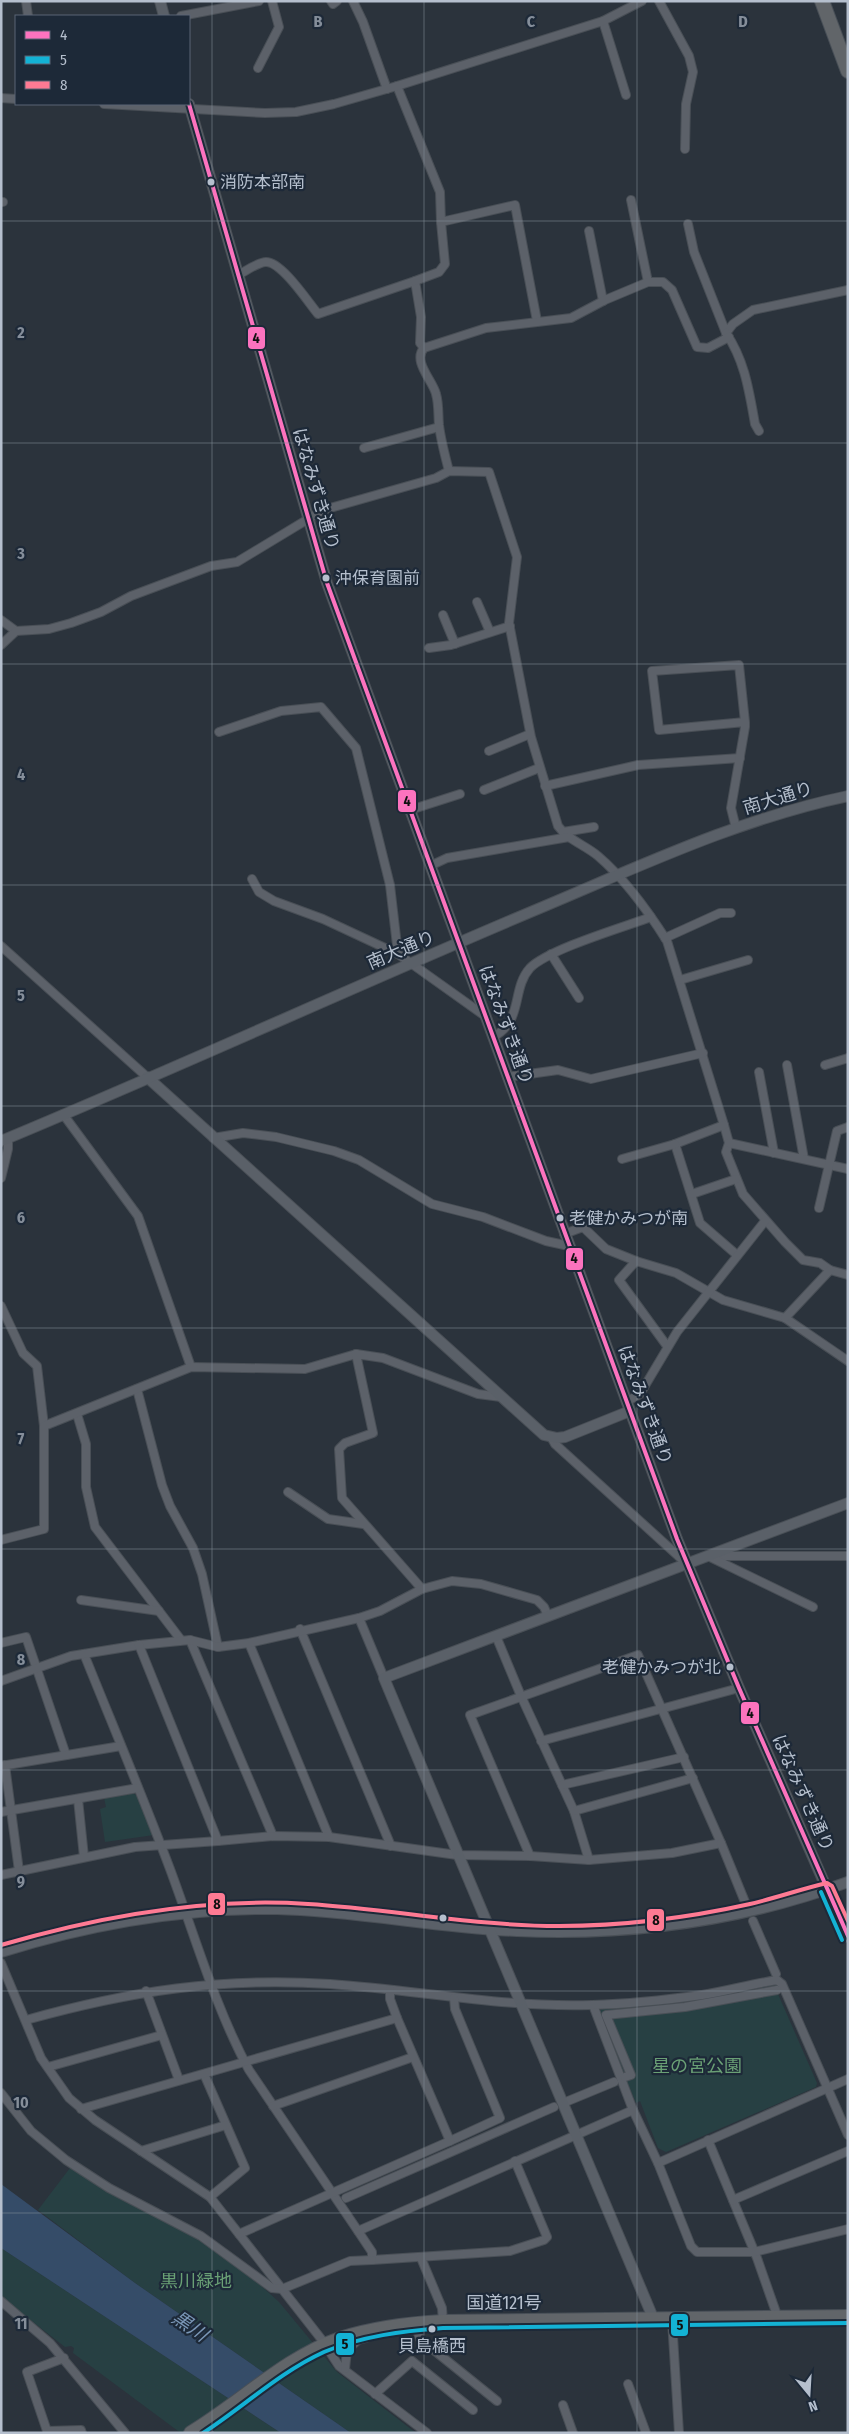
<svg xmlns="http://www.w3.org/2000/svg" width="849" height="2434" font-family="'Fira Sans Condensed','Noto Sans JP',sans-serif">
<rect width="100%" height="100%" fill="#2b333c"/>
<g fill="#274043">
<polygon points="132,1793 138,1796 154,1835 105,1842 100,1809 106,1807 104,1798"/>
<polygon points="774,1985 817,2083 816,2087 666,2152 658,2148 640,2101 636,2103 598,2013 602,2009 699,1999"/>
<polygon points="70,2168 130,2204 194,2236 249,2275 279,2302 337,2372 416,2433 351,2433 135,2283 38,2210"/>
<polygon points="1,2248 281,2433 181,2433 174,2428 73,2353 74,2348 71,2346 65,2347 1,2297"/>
</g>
<polygon fill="#354c68" points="1,2184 135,2283 351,2433 281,2433 1,2248"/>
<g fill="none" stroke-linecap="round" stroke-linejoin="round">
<g stroke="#494f56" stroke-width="10">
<g id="street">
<polyline points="26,1 28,16"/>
<polyline points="331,1 333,4 337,1"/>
<polyline points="353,1 363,22 387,89"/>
<polyline points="659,1 689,56 693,72 686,104 685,149"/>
<polyline points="181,16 259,1"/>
<polyline points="603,21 626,95"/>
<polyline points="258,68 279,27 272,1"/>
<polyline points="397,86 440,192 441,222 515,205 537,321"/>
<polyline points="1,98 16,99"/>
<polyline points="104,104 265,113 296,112 334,104 397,86 603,21 642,1"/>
<polyline points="631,200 648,282"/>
<polyline points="1,202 3,202"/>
<polyline points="688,224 694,252 726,333 733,324 753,310 848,290"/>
<polyline points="589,231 603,301"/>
<path d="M238,275c8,-4 20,-13 28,-13 16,0 42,40 52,52l97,-33 6,36 -1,26 4,5"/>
<polyline points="415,281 439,272 445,264 441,222"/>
<path d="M726,333c19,28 23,58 29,91l4,7"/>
<polyline points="364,448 439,427"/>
<path d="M449,471c-4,-15 -8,-30 -10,-46 -1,-10 0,-21 -3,-31 -3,-13 -24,-33 -12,-46l62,-20 85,-10 34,-18 43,-18h15l9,8 25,57 11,1 21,-11"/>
<polyline points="477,602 490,632"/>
<polyline points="443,615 455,644"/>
<polyline points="1,620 16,631"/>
<path d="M1,645l15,-14 33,-2 22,-6 30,-11 30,-16 80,-30 26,-4 86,-52 113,-32 13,-7 40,1 28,85 -8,66 22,114 27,89c10,14 27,19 40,30 27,23 50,55 69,85l57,184 5,18 -3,9 17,42 42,48 18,18 17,3 10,7 18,5"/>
<polyline points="429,648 451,645 510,626"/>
<polyline points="219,732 281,711 321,707 356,748 390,885 398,954"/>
<polyline points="489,751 530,734"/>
<polyline points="545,786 638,765 740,758"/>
<polyline points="484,790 539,768"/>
<polyline points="410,810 460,794"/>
<polyline points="736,828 731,808 745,727 745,722 739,665 652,671 659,730 745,722"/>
<polyline points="563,832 594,827"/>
<polyline points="430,866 447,858 569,837"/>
<polyline points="252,879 259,892 274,901 323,919 398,954 485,1016"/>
<polyline points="665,938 720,913 731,913"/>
<polyline points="1,946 147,1077"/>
<polyline points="551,954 579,998"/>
<polyline points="680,980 748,960"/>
<path d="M493,1037c31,-16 18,-48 37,-69 19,-19 94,-41 121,-51"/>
<polyline points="787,1065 804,1159"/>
<polyline points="825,1065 848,1058"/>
<polyline points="759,1072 774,1153"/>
<polyline points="507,1077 558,1070 591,1079 703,1053"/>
<polyline points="63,1114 138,1216 191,1367"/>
<polyline points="724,1125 675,1144 700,1223 737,1255"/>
<polyline points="213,1138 243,1133 276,1137 334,1151 359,1160 432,1204 483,1217 546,1241 569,1246"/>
<polyline points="729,1143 848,1169"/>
<polyline points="622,1159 675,1144"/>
<polyline points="1,1178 8,1149 8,1139"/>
<polyline points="692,1194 736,1179"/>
<polyline points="819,1208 837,1131 848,1127"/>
<polyline points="564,1234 583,1227 606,1249 636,1261 676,1273 723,1300 785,1318 848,1361"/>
<polyline points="636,1261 619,1280 667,1346"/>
<polyline points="1,1306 23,1353 37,1366 44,1426"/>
<polyline points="785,1318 830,1270"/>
<polyline points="137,1389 162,1485 170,1506 193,1548 202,1574 218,1647"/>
<polyline points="626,1402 640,1394 677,1332 765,1221"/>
<polyline points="77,1414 86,1444 86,1487 95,1527 181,1640"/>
<polyline points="551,1437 555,1444 686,1563"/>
<polyline points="288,1492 328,1519 363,1524"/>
<polyline points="1,1540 44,1529 44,1426 191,1367 305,1369 356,1354"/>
<polyline points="712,1556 848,1556"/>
<polyline points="710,1557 813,1607"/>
<polyline points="422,1589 342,1498 339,1449 345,1443 373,1433 356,1354 383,1358 478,1394 501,1397"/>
<polyline points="81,1600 159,1611"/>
<polyline points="359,1618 384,1678"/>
<polyline points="300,1629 391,1846"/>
<polyline points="496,1636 521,1696 574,1811 589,1860"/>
<polyline points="190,1640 273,1836"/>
<polyline points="1,1643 26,1637 66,1755"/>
<polyline points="249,1643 329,1837"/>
<path d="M84,1654c29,72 59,143 86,215 25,67 45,138 79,201l109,161 14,21v8l138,-9 34,-11 3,-3 -32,-76"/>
<polyline points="1,1681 71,1656 139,1645 190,1640 218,1647 249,1643 359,1618 380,1611 422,1589 452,1581 481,1584 537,1600 544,1607 548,1616"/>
<polyline points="541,1741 739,1688"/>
<polyline points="5,1765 19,1871"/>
<polyline points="1,1766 121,1746"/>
<polyline points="562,1785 684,1757"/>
<polyline points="78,1799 84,1857"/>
<polyline points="574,1811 693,1778"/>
<polyline points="1,1812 138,1788"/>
<polyline points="218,1841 273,1836 329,1837 457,1855 530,1856 589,1860 672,1853 721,1843 638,1655 470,1715 530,1856"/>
<polyline points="721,1843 745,1902"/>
<polyline points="1,1875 135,1847 218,1841 139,1645"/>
<polyline points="753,1921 776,1974"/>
<polyline points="1,1963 41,2058 69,2098 95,2120 210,2197 322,2340 339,2366 427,2433"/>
<polyline points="146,1991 179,2080"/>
<polyline points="593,2005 633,2110"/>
<path d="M26,2020c104,-29 195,-43 304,-36 88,6 174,24 262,21 36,-1 74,-5 110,-10 25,-4 50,-11 75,-15l5,4 66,151"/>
<polyline points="48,2067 162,2035"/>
<polyline points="204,2074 245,2168 210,2197"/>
<polyline points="625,2077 631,2075 606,2015 685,2007 777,1990"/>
<polyline points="1,2093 31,2131 66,2160 109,2188 201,2236 272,2288 282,2289 350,2261 372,2260"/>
<polyline points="568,2101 614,2082"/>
<polyline points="273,2106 413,2057"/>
<polyline points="81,2109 397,2018"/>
<polyline points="708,2140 757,2258 778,2318"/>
<polyline points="450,2141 500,2118 455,2009 454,1998"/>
<polyline points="141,2151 226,2125"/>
<polyline points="658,2163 691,2246 697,2252 754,2252 848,2229"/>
<polyline points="346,2198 554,2107"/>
<polyline points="733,2200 848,2151"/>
<polyline points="358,2231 633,2110 658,2163 848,2079"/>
<polyline points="239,2234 450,2141 397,2018 390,1999 390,1990"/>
<polyline points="421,2258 442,2308 443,2322"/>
<polyline points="1,2301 50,2343 125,2433"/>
<polyline points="672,2320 679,2433"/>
<polyline points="415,2324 420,2339 497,2401"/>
<polyline points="64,2358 27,2372 47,2431 81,2430 82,2433"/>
<polyline points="345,2369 347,2350 358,2340 366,2338"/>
<polyline points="628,2384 646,2433"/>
<polyline points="375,2394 412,2361 473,2410"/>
<polyline points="563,2405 573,2433"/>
<polyline points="209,2432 209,2433"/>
</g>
</g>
<g stroke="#494f56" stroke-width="12">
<g id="secondary">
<polyline points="160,1 164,16"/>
<polyline points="189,104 327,583 677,1539 739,1688 848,1937"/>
<polyline points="147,1077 544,1435 557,1438 565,1437 630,1411"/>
<path d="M1,1141c178,-74 354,-155 532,-230 103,-43 205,-92 315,-115"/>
<path d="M1,1952c90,-28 182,-44 276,-43 81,2 160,19 240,22 113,5 225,-10 331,-49"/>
<polyline points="654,2320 384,1678 848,1503"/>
</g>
</g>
<g stroke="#484f57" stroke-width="16">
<g id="highway">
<polyline points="822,1 848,71"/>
<path d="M191,2433c50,-30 94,-75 149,-94 34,-11 67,-15 103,-17l405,-5"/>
</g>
</g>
<use href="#street" stroke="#5c6169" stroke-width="8"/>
<use href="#secondary" stroke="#5a6068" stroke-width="10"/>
<use href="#highway" stroke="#616569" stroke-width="14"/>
<g stroke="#1d2938" stroke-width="8">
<polyline id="bus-1" points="189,104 327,583 677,1539 739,1688 848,1936"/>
</g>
<g stroke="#1d2938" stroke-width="8">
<g id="bus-2">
<polyline points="821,1892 842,1940"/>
<path d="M203,2433c40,-26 77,-61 121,-81 38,-16 79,-21 119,-24l405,-5"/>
</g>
</g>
<g stroke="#1d2938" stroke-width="8">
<path id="bus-3" d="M1,1945c99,-29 203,-48 307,-41 83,5 166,22 251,22 64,0 128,-8 191,-22 26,-6 51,-15 77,-21l5,3 16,35"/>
</g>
<use href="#bus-1" stroke="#fc73be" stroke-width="4"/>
<use href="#bus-2" stroke="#13b2d5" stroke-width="4"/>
<use href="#bus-3" stroke="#fe7a93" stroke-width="4"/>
</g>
<path fill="none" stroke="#858e9a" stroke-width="1" stroke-opacity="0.55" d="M212,1v2432M424,1v2432M637,1v2432M1,221h847M1,443h847M1,664h847M1,885h847M1,1106h847M1,1328h847M1,1549h847M1,1770h847M1,1991h847M1,2213h847"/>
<g fill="#b5bfcd" stroke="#1d2938" stroke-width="2">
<circle cx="211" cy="182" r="4.5"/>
<circle cx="326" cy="578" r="4.5"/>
<circle cx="560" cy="1218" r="4.5"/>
<circle cx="730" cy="1667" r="4.5"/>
<circle cx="443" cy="1918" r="4.5"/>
<circle cx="432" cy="2329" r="4.5"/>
</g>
<g text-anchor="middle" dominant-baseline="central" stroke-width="4.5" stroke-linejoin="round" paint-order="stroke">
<g font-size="17" fill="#b5bfcd" stroke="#1d2938" text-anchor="start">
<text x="220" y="182">消防本部南</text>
<text x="335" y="578">沖保育園前</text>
<text x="569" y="1218">老健かみつが南</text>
<text x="721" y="1667" text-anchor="end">老健かみつが北</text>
<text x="432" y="2346" text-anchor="middle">貝島橋西</text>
</g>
<g font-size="18" fill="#b5bfcd" stroke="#1d2938">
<text transform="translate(316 489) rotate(74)">はなみずき通り</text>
<text transform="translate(778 798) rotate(-17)">南大通り</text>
<text transform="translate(401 950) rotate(-23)">南大通り</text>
<text transform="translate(506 1025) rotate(70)">はなみずき通り</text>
<text transform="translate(645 1405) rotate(70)">はなみずき通り</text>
<text transform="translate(803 1793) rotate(66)">はなみずき通り</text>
<text x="504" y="2303">国道121号</text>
</g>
<g font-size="18" fill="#6aa075" stroke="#1d2938">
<text x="697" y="2066">星の宮公園</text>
<text x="196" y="2281">黒川緑地</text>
</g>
<g font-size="19" font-style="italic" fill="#7a96b6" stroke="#1d2938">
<text transform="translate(190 2326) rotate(34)">黒川</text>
</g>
</g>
<g font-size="16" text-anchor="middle" font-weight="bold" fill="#858e9a" stroke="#1d2938" stroke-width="4.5" stroke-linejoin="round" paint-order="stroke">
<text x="318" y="27">B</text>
<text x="531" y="27">C</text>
<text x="743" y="27">D</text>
<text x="21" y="338">2</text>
<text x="21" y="559">3</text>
<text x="21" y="780">4</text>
<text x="21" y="1001">5</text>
<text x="21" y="1223">6</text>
<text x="21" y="1444">7</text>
<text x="21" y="1665">8</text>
<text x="21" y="1887">9</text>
<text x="21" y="2108">10</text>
<text x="21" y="2329">11</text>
</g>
<g stroke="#1d2938" stroke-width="2">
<rect x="247" y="326" width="19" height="24" rx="5" fill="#fc73be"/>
<rect x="397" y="789" width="20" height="24" rx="5" fill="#fc73be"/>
<rect x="565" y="1247" width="19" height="24" rx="5" fill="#fc73be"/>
<rect x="740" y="1701" width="20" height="24" rx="5" fill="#fc73be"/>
<rect x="207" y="1892" width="19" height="24" rx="5" fill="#fe7a93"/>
<rect x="646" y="1908" width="19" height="24" rx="5" fill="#fe7a93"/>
<rect x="670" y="2313" width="19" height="24" rx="5" fill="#13b2d5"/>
<rect x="335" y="2332" width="20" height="24" rx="5" fill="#13b2d5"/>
</g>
<g font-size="14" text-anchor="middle" font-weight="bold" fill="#111">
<text x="256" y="343">4</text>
<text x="407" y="806">4</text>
<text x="574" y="1263">4</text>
<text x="750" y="1718">4</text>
<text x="217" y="1909">8</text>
<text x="656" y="1925">8</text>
<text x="680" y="2330">5</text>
<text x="345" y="2349">5</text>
</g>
<rect width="849" height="2434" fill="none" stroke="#b5bfcd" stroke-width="5"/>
<rect x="15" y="15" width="175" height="90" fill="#1d2938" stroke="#5a6574"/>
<rect x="25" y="31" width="25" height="8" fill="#fc73be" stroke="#5a6574"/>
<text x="60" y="40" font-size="15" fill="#b5bfcd">4</text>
<rect x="25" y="56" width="25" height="8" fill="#13b2d5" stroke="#5a6574"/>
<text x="60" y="65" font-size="15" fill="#b5bfcd">5</text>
<rect x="25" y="81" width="25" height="8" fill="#fe7a93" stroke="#5a6574"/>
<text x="60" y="90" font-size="15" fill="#b5bfcd">8</text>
<g transform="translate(809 2394) rotate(162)" stroke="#1d2938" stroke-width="4" paint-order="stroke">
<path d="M0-4L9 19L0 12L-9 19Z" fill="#b5bfcd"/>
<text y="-8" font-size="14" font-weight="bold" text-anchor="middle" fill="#b5bfcd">N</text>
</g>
</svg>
